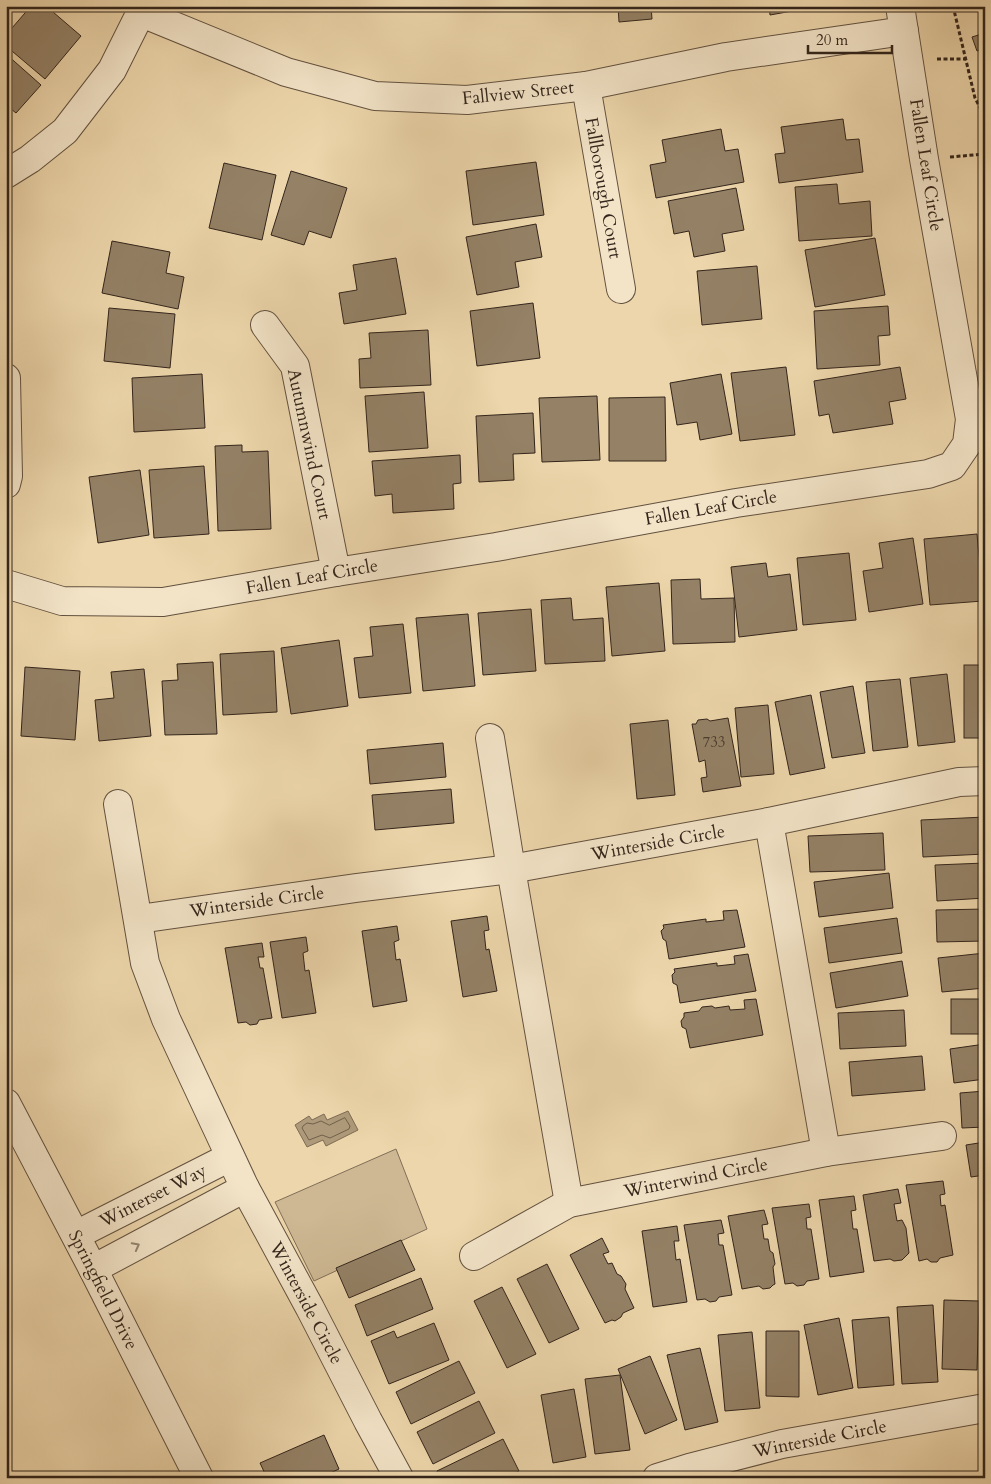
<svg xmlns="http://www.w3.org/2000/svg" width="991" height="1484" font-family="Cardo,serif">
<rect width="100%" height="100%" fill="#edd6ab"/>
<filter id="stains"><feTurbulence type="fractalNoise" baseFrequency=".004" numOctaves="4"/><feColorMatrix values="0 0 0 0 .2 0 0 0 0 .09 0 0 0 0 .02 0 0 0 .5 -.17"/></filter>
<radialGradient id="worn" r=".72"><stop offset=".6" stop-color="#630" stop-opacity="0"/><stop offset="1" stop-color="#630" stop-opacity=".3"/></radialGradient>
<polygon fill="#cdb893" stroke="#806e57" points="396,1149 427,1229 314,1281 275,1202"/>
<polygon fill="#ae9a7a" stroke="#7d6b54" points="348,1111 358,1130 326,1146 323,1140 307,1147 295,1125 309,1116 312,1120 324,1114 327,1120"/>
<g fill="none" stroke-linecap="round" stroke-linejoin="round">
<polygon stroke="#70604a" stroke-width="1" points="345,1118 350,1126 349,1129 330,1138 322,1135 309,1140 302,1128 303,1126 307,1123 313,1124 321,1121 329,1125"/>
</g>
<g fill="#948166" stroke="#33251b">
<polygon points="31,6 46,6 81,36 45,79 6,46 6,35"/>
<polygon points="264,6 284,6 283,10"/>
<polygon points="618,6 651,6 652,19 619,22"/>
<polygon points="676,6 717,6 717,7 677,8"/>
<polygon points="769,6 820,6 770,15"/>
<polygon points="985,33 985,49 977,51 972,37"/>
<polygon points="6,54 41,85 16,113 6,105"/>
<polygon points="843,119 846,140 859,139 863,172 779,183 775,154 785,153 781,127"/>
<polygon points="721,129 725,151 738,149 744,182 656,198 650,165 666,162 662,140"/>
<polygon points="536,162 544,215 473,225 466,171"/>
<polygon points="224,163 276,175 262,240 209,228"/>
<polygon points="291,171 347,188 331,238 309,231 304,245 271,235"/>
<polygon points="837,184 839,204 870,201 872,236 799,241 795,187"/>
<polygon points="736,188 744,230 722,234 725,251 694,257 689,231 674,234 668,201"/>
<polygon points="536,224 542,257 515,262 519,287 477,295 466,237"/>
<polygon points="875,238 885,295 815,307 805,250"/>
<polygon points="112,241 170,252 166,273 184,277 178,309 102,293"/>
<polygon points="396,258 406,314 344,324 339,293 357,290 353,265"/>
<polygon points="757,266 762,319 702,325 697,271"/>
<polygon points="533,303 540,358 477,366 470,311"/>
<polygon points="888,306 890,335 878,336 880,365 817,369 814,311"/>
<polygon points="109,308 175,314 170,368 104,361"/>
<polygon points="428,330 431,385 360,388 359,359 371,358 369,333"/>
<polygon points="786,367 795,435 740,441 731,373"/>
<polygon points="900,367 906,399 889,402 893,424 833,433 829,414 819,416 814,381"/>
<polygon points="202,374 205,428 134,432 132,378"/>
<polygon points="721,374 732,434 700,440 697,422 677,425 670,383"/>
<polygon points="424,392 428,448 369,452 365,396"/>
<polygon points="597,396 600,460 542,462 539,398"/>
<polygon points="665,397 666,461 609,461 609,398"/>
<polygon points="533,413 535,453 513,454 514,480 479,482 476,416"/>
<polygon points="242,445 242,452 268,451 271,529 218,531 215,446"/>
<polygon points="460,455 461,483 453,484 454,509 393,513 392,494 375,496 372,461"/>
<polygon points="204,466 209,534 154,538 149,470"/>
<polygon points="140,470 149,535 98,543 89,477"/>
<polygon points="977,534 983,601 930,605 924,539"/>
<polygon points="913,538 923,604 869,612 863,571 883,568 879,543"/>
<polygon points="849,553 856,620 803,625 797,558"/>
<polygon points="766,563 768,577 790,574 797,630 739,637 731,567"/>
<polygon points="700,579 701,599 734,598 735,642 673,644 671,580"/>
<polygon points="659,583 665,651 612,656 606,587"/>
<polygon points="571,598 573,620 603,618 605,661 545,664 541,600"/>
<polygon points="531,609 536,671 483,675 478,613"/>
<polygon points="468,614 475,686 423,691 416,618"/>
<polygon points="403,624 411,693 359,698 354,658 373,656 370,627"/>
<polygon points="339,640 348,706 291,714 281,648"/>
<polygon points="274,651 277,712 223,715 220,654"/>
<polygon points="213,662 217,734 165,735 162,681 178,680 177,664"/>
<rect x="964" y="665" width="21" height="73"/>
<polygon points="25,667 80,671 75,740 21,736"/>
<polygon points="144,669 151,736 99,741 95,700 114,698 111,672"/>
<polygon points="947,674 955,742 918,746 910,678"/>
<polygon points="900,679 908,747 873,751 866,682"/>
<polygon points="853,686 865,753 832,758 820,692"/>
<polygon points="811,695 825,768 790,775 775,702"/>
<polygon points="768,705 774,774 741,777 735,708"/>
<polygon points="728,718 741,786 703,792 701,778 707,777 705,760 699,762 692,724 696,724 698,720 707,719 710,721"/>
<polygon points="668,720 675,795 637,799 630,724"/>
<polygon points="443,743 446,777 370,784 367,750"/>
<polygon points="451,789 454,823 375,830 372,795"/>
<polygon points="985,817 985,854 923,857 921,820"/>
<polygon points="883,833 885,870 810,872 808,836"/>
<polygon points="985,863 985,898 937,901 935,865"/>
<polygon points="889,873 893,908 819,917 814,882"/>
<polygon points="985,909 985,941 937,942 936,910"/>
<polygon points="737,910 745,947 669,959 666,941 663,939 661,931 664,928 663,925 706,919 706,922 724,920 723,911"/>
<polygon points="487,916 489,930 484,931 486,950 489,949 497,991 463,997 451,921"/>
<polygon points="897,918 902,953 829,963 824,928"/>
<polygon points="397,926 399,940 394,942 396,960 400,959 407,1001 373,1007 362,931"/>
<polygon points="306,937 308,951 303,953 305,971 309,970 316,1013 282,1018 270,942"/>
<polygon points="262,943 264,957 258,957 260,968 263,968 272,1018 259,1020 257,1024 250,1025 246,1022 238,1023 225,948"/>
<polygon points="985,953 985,988 942,992 938,958"/>
<polygon points="748,954 756,991 680,1003 677,985 673,983 672,975 675,972 674,969 717,963 717,966 735,964 734,956"/>
<polygon points="902,961 908,996 836,1008 830,973"/>
<polygon points="756,999 763,1035 690,1048 686,1029 682,1027 681,1021 684,1017 684,1013 699,1011 702,1007 712,1006 715,1008 729,1006 730,1010 745,1009 744,1000"/>
<rect x="951" y="999" width="34" height="35"/>
<polygon points="904,1010 906,1046 840,1049 838,1013"/>
<polygon points="985,1044 985,1079 954,1083 950,1049"/>
<polygon points="922,1056 925,1090 852,1096 849,1062"/>
<polygon points="985,1091 985,1127 962,1128 960,1093"/>
<polygon points="985,1142 985,1175 971,1177 966,1145"/>
<polygon points="943,1181 945,1194 940,1195 941,1206 945,1205 953,1255 940,1258 937,1262 931,1262 927,1259 919,1261 906,1185"/>
<polygon points="983,1181 985,1181 985,1215 984,1215"/>
<polygon points="898,1189 901,1203 894,1204 897,1221 902,1220 906,1228 909,1253 902,1260 894,1261 890,1259 874,1261 863,1195"/>
<polygon points="854,1196 856,1210 851,1211 853,1229 857,1229 864,1272 830,1277 819,1200"/>
<polygon points="809,1204 811,1217 806,1218 807,1229 811,1229 819,1279 807,1281 804,1285 797,1286 793,1283 785,1284 772,1208"/>
<polygon points="764,1210 768,1224 762,1225 764,1239 768,1239 770,1251 773,1253 775,1264 773,1267 775,1284 773,1285 770,1288 763,1289 759,1286 742,1289 728,1216"/>
<polygon points="721,1220 724,1233 718,1234 719,1245 723,1245 732,1295 719,1297 716,1301 710,1302 705,1299 697,1300 684,1225"/>
<polygon points="677,1226 679,1241 674,1241 676,1260 680,1259 687,1302 653,1307 642,1231"/>
<polygon points="602,1238 609,1252 603,1254 608,1264 612,1263 617,1274 621,1276 626,1284 625,1289 634,1308 623,1313 621,1317 615,1321 612,1320 605,1323 570,1255"/>
<polygon points="401,1240 415,1270 349,1298 336,1268"/>
<polygon points="547,1264 579,1329 549,1343 517,1279"/>
<polygon points="421,1278 433,1309 367,1336 355,1305"/>
<polygon points="502,1287 536,1354 507,1368 474,1301"/>
<polygon points="944,1300 979,1301 977,1370 942,1369"/>
<polygon points="933,1305 938,1382 902,1384 897,1307"/>
<polygon points="889,1317 894,1385 858,1388 852,1320"/>
<polygon points="839,1318 853,1388 818,1395 804,1325"/>
<polygon points="434,1323 449,1360 389,1384 371,1341 394,1331 397,1338"/>
<polygon points="766,1331 799,1331 799,1397 766,1396"/>
<polygon points="752,1332 760,1408 725,1411 718,1335"/>
<polygon points="700,1348 718,1422 685,1430 667,1355"/>
<polygon points="650,1356 677,1420 645,1434 618,1369"/>
<polygon points="459,1361 475,1393 411,1424 396,1392"/>
<polygon points="620,1375 630,1450 595,1454 585,1379"/>
<polygon points="574,1389 586,1457 553,1463 541,1395"/>
<polygon points="479,1401 495,1433 433,1464 417,1432"/>
<polygon points="324,1435 339,1469 319,1478 267,1478 260,1463"/>
<polygon points="503,1439 519,1471 505,1478 440,1478 437,1471"/>
</g>
<g fill="none" stroke-linecap="round" stroke-linejoin="round">
<g stroke="#62513f" stroke-width="30">
<g id="minor">
<polyline points="142,13 286,72 375,96 467,100 586,86 726,57 904,31"/>
<polyline points="586,86 621,289"/>
<polyline points="6,174 30,159 65,131 112,70 144,6"/>
<polyline points="265,325 295,366 336,572"/>
<polyline points="6,378 8,476 6,484"/>
<polyline points="6,584 62,601 163,602 336,572 496,547 736,503 928,474 952,466 967,444 970,419 924,159 900,6"/>
<polyline points="490,738 511,869 569,1203"/>
<polyline points="118,804 145,963 166,1019 245,1188 310,1308 368,1421 399,1478"/>
<polyline points="769,822 826,1152"/>
<polyline points="139,919 356,888 511,869 769,822 959,782 985,781"/>
<polyline points="6,1103 93,1269 199,1478"/>
<polyline points="76,1235 230,1157"/>
<polyline points="474,1256 569,1203 826,1152 942,1136"/>
<polyline points="93,1269 245,1188"/>
<polyline points="657,1478 689,1468 782,1444 985,1408"/>
</g>
</g>
<g stroke="#33251b" stroke-width="3" stroke-dasharray="4 2.5" stroke-linecap="butt">
<polyline points="953,6 975,98 985,117"/>
<polyline points="937,59 966,59"/>
<polyline points="950,157 985,154"/>
</g>
<use href="#minor" stroke="#f3e4c8" stroke-width="28"/>
</g>
<defs><path id="oneway-chevron" d="M-2-3.5L2.5 0L-2 3.5" fill="none" stroke-width="1.6" stroke-linecap="round" stroke-linejoin="round" transform="scale(1.25)"/></defs>
<use stroke="#938472" href="#oneway-chevron" transform="translate(136 1246) rotate(-28)"/>
<g text-anchor="middle" dominant-baseline="central" stroke-width="4.5" stroke-linejoin="round" paint-order="stroke">
<g font-size="15" fill="#4b3c2e">
<text x="714" y="742">733</text>
</g>
<g font-size="18" fill="#33251b" stroke="#f3e4c8">
<text transform="translate(518 93) rotate(-6)">Fallview Street</text>
<text transform="translate(926 165) rotate(81)">Fallen Leaf Circle</text>
<text transform="translate(603 188) rotate(80)">Fallborough Court</text>
<text transform="translate(309 444) rotate(78)">Autumnwind Court</text>
<text transform="translate(711 508) rotate(-10)">Fallen Leaf Circle</text>
<text transform="translate(312 577) rotate(-10)">Fallen Leaf Circle</text>
<text transform="translate(658 843) rotate(-10)">Winterside Circle</text>
<text transform="translate(257 902) rotate(-8)">Winterside Circle</text>
<text transform="translate(696 1178) rotate(-11)">Winterwind Circle</text>
<text transform="translate(153 1196) rotate(-27)">Winterset Way</text>
<text transform="translate(103 1290) rotate(63)">Springfield Drive</text>
<text transform="translate(306 1303) rotate(62)">Winterside Circle</text>
<text transform="translate(820 1439) rotate(-11)">Winterside Circle</text>
</g>
</g>
<rect width="991" height="1484" fill="none" stroke="#edd6ab" stroke-width="25"/>
<rect x="8" y="8" width="976" height="1469" fill="none" stroke="#33251b" stroke-width="2.5"/>
<rect x="12" y="12" width="966" height="1459" fill="none" stroke="#33251b"/>
<path d="M808 45v8h84v-8" fill="none" stroke="#33251b" stroke-width="2.5"/>
<text x="816" y="45" font-size="15" fill="#33251b" stroke="#f3e4c8" stroke-width="4" paint-order="stroke">20 m</text>
<rect width="100%" height="100%" filter="url(#stains)"/>
<rect width="100%" height="100%" fill="url(#worn)"/>
</svg>
